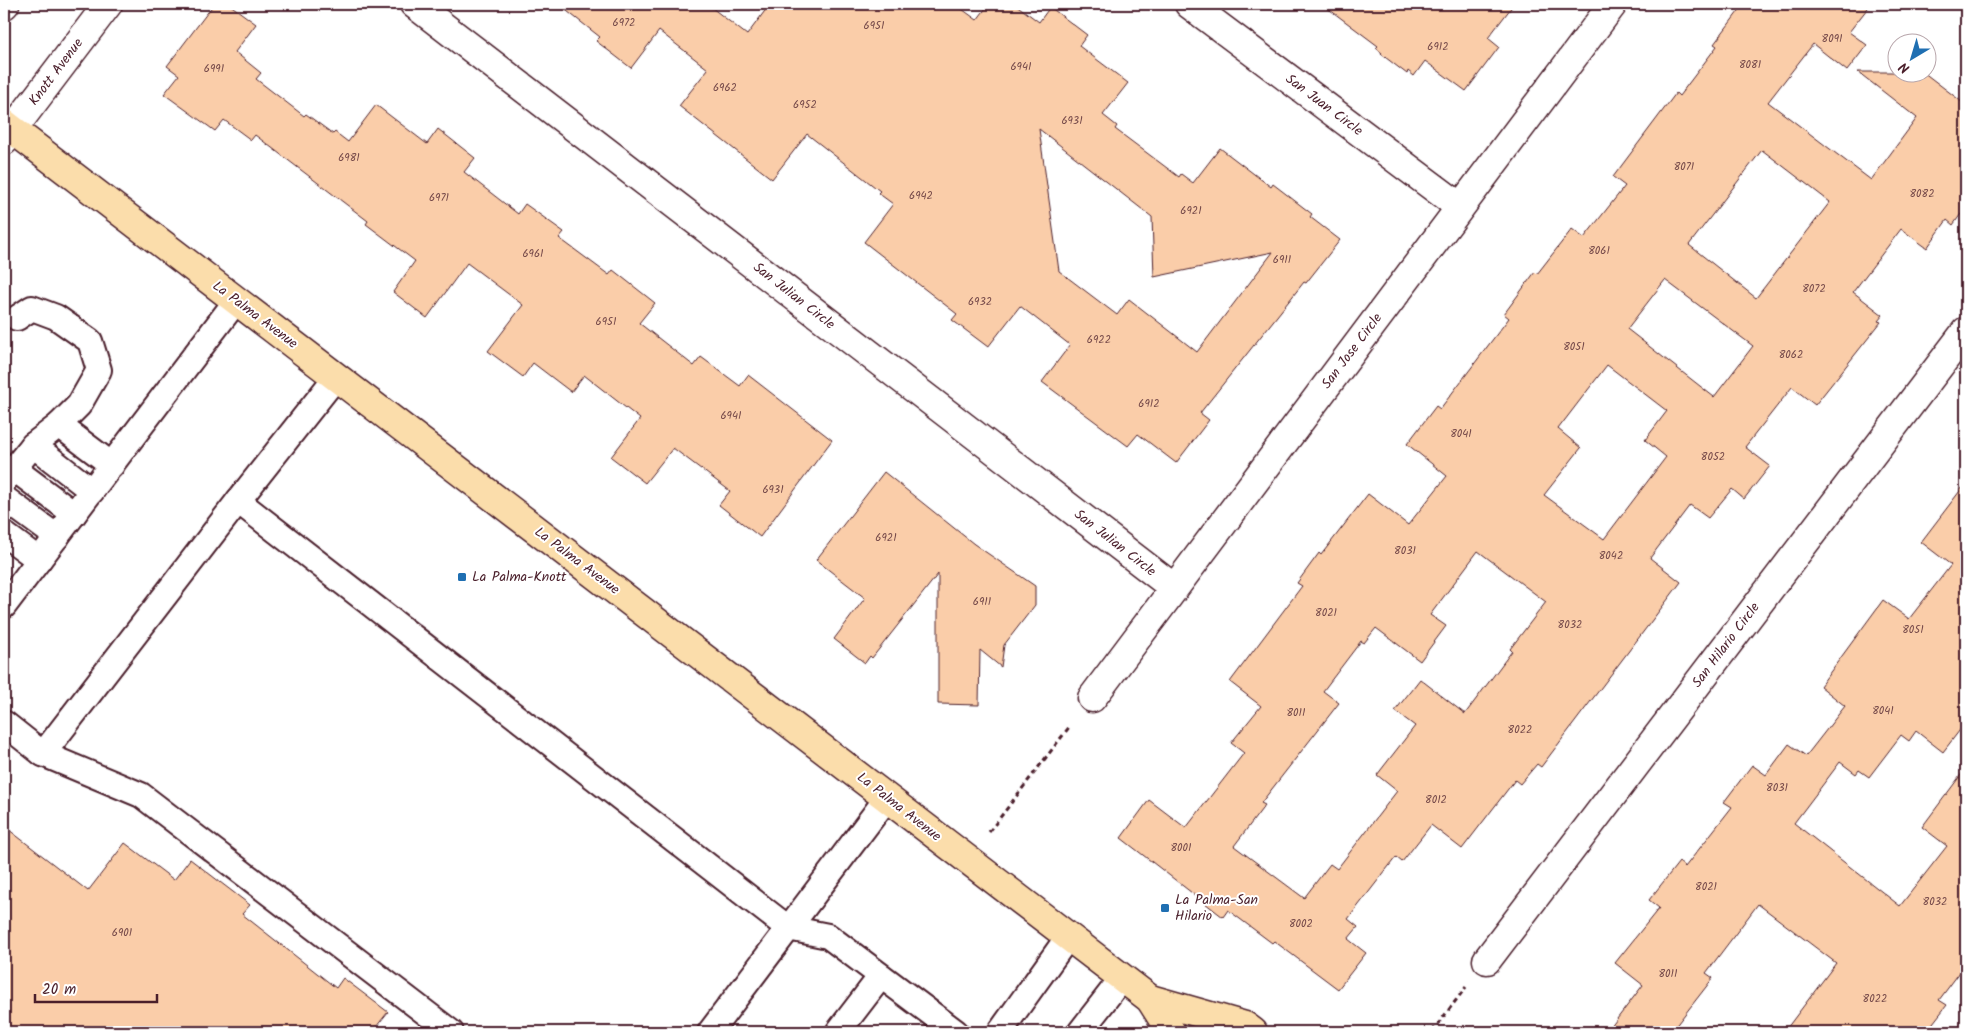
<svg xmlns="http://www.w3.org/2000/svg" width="1970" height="1036" font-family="Kalam,sans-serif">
<rect width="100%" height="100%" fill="#fff"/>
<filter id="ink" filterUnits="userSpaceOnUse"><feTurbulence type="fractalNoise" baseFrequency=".02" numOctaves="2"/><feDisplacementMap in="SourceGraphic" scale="10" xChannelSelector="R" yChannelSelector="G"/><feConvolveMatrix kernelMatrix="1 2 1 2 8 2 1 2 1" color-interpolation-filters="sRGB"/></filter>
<g filter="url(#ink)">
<g fill="#facda9" stroke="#4a1f2b" fill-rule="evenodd">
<polygon points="214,4 229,4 256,24 235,52 261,73 256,79 304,116 306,114 333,134 335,132 348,142 376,105 427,144 438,129 475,158 464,172 518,214 525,204 564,232 559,238 609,275 613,270 655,303 639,323 694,366 701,357 740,386 748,375 832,440 760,537 719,505 730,491 673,448 645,483 611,457 640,419 584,375 571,392 533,363 523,377 488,351 523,305 467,263 427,318 393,292 415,261 366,224 368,221 255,135 251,140 224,120 215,131 164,94 179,75 167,66"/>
<path d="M558,4h149l40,31 23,-31h185l22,16 12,-16h26l24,18 11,-15 37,28 -8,11 49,37 -25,32 14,11 -2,3 64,48 2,-3 12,9 27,-35 51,39 2,-3 39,30 -2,3 30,23 -34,43 -2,-1 -104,131 9,7 -33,43 -38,-29 -10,12 -86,-64 28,-37 -50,-39 -32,41 -36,-27 5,-6 -93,-72 29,-38 -15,-11 2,-2 -73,-57 -35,45 -93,-73 29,-37 -49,-38 -28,37 -35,-27 4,-4zM1039,129l113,88 2,60 119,-25 -76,100 -68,-53 -12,16 -58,-44z"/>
<polygon points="1322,4 1514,4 1488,38 1499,47 1466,91 1425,61 1414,76 1408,71 1407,74 1381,54 1382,53 1376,48 1378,46"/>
<path d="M1744,4h127l-22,28 18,13 -20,26 -34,-27 -45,58 103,78 46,-62 -59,-46h65l43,33v102l-13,18 -6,-5 -20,28 -26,-19 -48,63 30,23 -5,6 3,1 -66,83 -23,-18 -47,60 25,19 -26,33 -12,-10 -24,29 -18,-13 -40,53 31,24 -140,185 -4,-3 -17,20 -5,-4 -53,69 -31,-24 -29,37 -6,-5 -48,62 10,8 -10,12 18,14 -28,36 -64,-48 -2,2 -44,-33 -5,7 -102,-79 28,-38 37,28 58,-75 -13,-10 30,-37 -31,-24 72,-96 -5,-3 22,-30 2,2 47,-61 40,31 39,-49 -40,-32 29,-38 4,3 69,-91 -5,-4 31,-42 2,2 35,-45 12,9 41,-52 -12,-9 63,-84 3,3 38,-50 -3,-2zM1762,150l68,52 -74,96 -67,-53zM1665,280l88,66 -39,51 -87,-68zM1607,365l60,46 -22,29 21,17 -62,82 -60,-44 37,-47 -23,-19zM1478,551l68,51 -36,47 2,2 -47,63 -45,-35 -25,32 20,15 -38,49 20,16 -60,78 -7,-5 -26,34 -70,-52 31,-41 -4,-2 78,-100 -16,-12 38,-50 3,2 12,-15 44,33 26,-35 -16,-11z"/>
<polygon points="884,472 974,544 1035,586 1035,605 1004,645 1001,667 980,650 979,705 938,704 938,574 872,658 870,656 865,663 834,639 865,598 816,560"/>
<polygon points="1966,483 1966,722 1943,752 1916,731 1909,741 1901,735 1869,777 1859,770 1856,774 1840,762 1794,823 1900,906 1947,846 1922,827 1966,768 1966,964 1939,1000 1947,1005 1926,1032 1784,1032 1836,963 1758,904 1706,973 1713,978 1671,1032 1607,1032 1643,985 1615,963 1659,908 1649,900 1679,862 1685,867 1732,807 1724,802 1752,765 1766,775 1789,744 1806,756 1845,706 1820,686 1883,600 1909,619 1951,565 1921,542"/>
<polygon points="4,826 88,891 125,843 174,880 190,859 250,905 242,914 336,988 343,978 388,1012 372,1032 4,1032"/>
</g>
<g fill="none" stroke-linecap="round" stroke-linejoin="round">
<g stroke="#4a1f2b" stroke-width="28">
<g id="lane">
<polyline points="336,377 238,501 788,928 828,936 956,1032"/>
<polyline points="59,425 112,465"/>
<polyline points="33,445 92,491"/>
<polyline points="13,468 74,514"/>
<polyline points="4,481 33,445 59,425 79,405 99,370 90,341 56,317 32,308 17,318"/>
<polyline points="4,498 57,537"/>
<polyline points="4,534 39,560"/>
<polyline points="4,606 236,301"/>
<polyline points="4,723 43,754 238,501"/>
<polyline points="43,754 141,795 451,1032"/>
<polyline points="710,1032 887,798"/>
<polyline points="838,1032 881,976"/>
<polyline points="1000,1032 1068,937"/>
<polyline points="1080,1032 1122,978"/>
</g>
</g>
<g stroke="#4a1f2b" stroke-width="31">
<g id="street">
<polyline points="414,4 1174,588"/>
<polyline points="1189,4 1460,207"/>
<polyline points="1092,698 1613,4"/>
<polyline points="1487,960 1966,331"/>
</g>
</g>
<g stroke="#4a1f2b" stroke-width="31">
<g id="secondary">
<polyline points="4,5 5,4"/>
<polyline points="4,141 108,4"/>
</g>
</g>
<g stroke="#4a1f2b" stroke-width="31">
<g id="primary">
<polyline points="4,123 1150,999 1171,1032"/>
<polyline points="1150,999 1245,1026 1253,1032"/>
</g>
</g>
<g stroke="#4a1f2b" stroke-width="3" stroke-dasharray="5 4" stroke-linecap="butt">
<polyline points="989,832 1070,726"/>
<polyline points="1432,1032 1466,987"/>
</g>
<use href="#lane" stroke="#fff" stroke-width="24"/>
<use href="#street" stroke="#fff" stroke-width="28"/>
<use href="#secondary" stroke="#fff" stroke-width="28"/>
<use href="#primary" stroke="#fbddab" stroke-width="28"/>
</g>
</g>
<g fill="#1f6fb2" stroke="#fff" stroke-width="2">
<rect x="457" y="572" width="10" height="10" rx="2.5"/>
<rect x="1160" y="903" width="10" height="10" rx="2.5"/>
</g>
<g text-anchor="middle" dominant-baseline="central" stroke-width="4" stroke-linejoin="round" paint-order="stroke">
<g font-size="11" fill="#764a4a">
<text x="624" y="23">6972</text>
<text x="874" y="26">6951</text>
<text x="1832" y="39">8091</text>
<text x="1438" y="47">6912</text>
<text x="1750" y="65">8081</text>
<text x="1021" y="67">6941</text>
<text x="214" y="69">6991</text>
<text x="725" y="88">6962</text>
<text x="805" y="105">6952</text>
<text x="1072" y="121">6931</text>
<text x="349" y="158">6981</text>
<text x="1684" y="167">8071</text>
<text x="1922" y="194">8082</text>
<text x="921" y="196">6942</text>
<text x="439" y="198">6971</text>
<text x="1191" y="211">6921</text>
<text x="1599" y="251">8061</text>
<text x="533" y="254">6961</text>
<text x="1282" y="260">6911</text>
<text x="1814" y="289">8072</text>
<text x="980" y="302">6932</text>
<text x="606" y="322">6951</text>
<text x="1099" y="340">6922</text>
<text x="1574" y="347">8051</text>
<text x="1791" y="355">8062</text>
<text x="1149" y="404">6912</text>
<text x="731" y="416">6941</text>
<text x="1461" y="434">8041</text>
<text x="1713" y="457">8052</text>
<text x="773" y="490">6931</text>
<text x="886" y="538">6921</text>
<text x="1405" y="551">8031</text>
<text x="1611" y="556">8042</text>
<text x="982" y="602">6911</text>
<text x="1326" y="613">8021</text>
<text x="1570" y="625">8032</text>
<text x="1913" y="630">8051</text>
<text x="1883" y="711">8041</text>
<text x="1296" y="713">8011</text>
<text x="1520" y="730">8022</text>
<text x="1777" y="788">8031</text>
<text x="1436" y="800">8012</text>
<text x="1181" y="848">8001</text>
<text x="1706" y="887">8021</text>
<text x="1935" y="902">8032</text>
<text x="1301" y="924">8002</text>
<text x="122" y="933">6901</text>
<text x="1668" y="974">8011</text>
<text x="1875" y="999">8022</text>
</g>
<g font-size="14" fill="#4a1f2b" stroke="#fff">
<text transform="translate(56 72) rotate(-53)">Knott Avenue</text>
<text transform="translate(1324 105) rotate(37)">San Juan Circle</text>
<text transform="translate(794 296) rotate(38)">San Julian Circle</text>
<text transform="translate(255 315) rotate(37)">La Palma Avenue</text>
<text transform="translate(1352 351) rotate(-53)">San Jose Circle</text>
<text transform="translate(1115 543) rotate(38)">San Julian Circle</text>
<text transform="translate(577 561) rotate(37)">La Palma Avenue</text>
<text transform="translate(1726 645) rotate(-53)">San Hilario Circle</text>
<text transform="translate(899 807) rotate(38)">La Palma Avenue</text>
</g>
<g font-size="14" fill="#4a1f2b" stroke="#fff" text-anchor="start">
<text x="472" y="577">La Palma-Knott</text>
<text x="1175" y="900">La Palma-San<tspan x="1175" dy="16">Hilario</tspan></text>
</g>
</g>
<rect width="1970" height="1036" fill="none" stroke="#fff" stroke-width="20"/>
<rect x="10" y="10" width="1950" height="1016" fill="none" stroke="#4a1f2b" stroke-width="2" filter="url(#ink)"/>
<g transform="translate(1912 58) rotate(218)"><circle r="24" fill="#ffffff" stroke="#b7a5aa"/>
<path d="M0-4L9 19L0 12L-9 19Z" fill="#1f6fb2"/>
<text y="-8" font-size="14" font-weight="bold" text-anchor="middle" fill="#4a1f2b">N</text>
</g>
<path d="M35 994v8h122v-8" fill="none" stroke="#4a1f2b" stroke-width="2.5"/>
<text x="42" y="994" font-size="15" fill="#4a1f2b" stroke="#ffffff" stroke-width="4" paint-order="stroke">20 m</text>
</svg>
